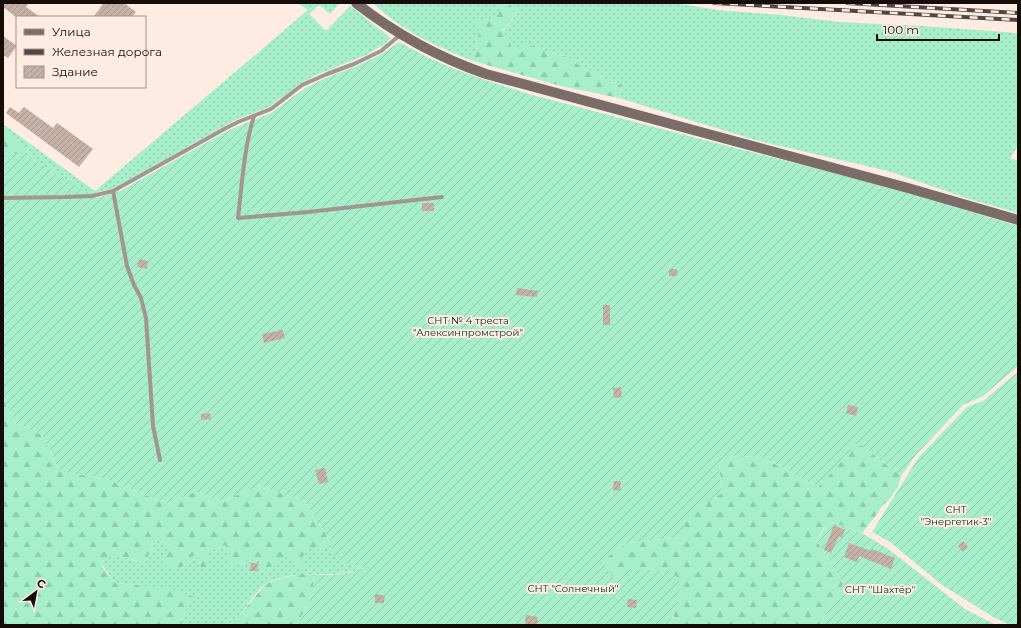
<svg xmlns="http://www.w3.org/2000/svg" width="1021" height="628" font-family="Montserrat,sans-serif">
<defs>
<pattern id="grass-dots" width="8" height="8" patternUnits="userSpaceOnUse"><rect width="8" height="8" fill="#a7efca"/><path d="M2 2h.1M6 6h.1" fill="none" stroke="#8fccac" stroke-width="1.8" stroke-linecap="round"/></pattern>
<pattern id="forest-firs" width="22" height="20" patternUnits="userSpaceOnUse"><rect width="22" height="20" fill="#a7efca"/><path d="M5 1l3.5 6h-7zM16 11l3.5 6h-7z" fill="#8fccac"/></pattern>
<pattern id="garden-furrows" width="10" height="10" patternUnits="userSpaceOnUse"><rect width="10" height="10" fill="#a7efca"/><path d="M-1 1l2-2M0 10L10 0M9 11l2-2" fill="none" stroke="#8fccac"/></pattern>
<pattern id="building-hatch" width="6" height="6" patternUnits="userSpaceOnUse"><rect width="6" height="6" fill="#c6b1a7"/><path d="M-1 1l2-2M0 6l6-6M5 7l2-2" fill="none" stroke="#a9978e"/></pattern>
</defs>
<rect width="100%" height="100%" fill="#feece3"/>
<g fill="url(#grass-dots)">
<polygon points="298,3 340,3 330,14 319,5 309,14 326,31 350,6 386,34 390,38 385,44 366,55 316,75 300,84 269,107 237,119 112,189 100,191 92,196 24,154 29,149 3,130 3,124 95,191 308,10"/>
<path d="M373,3h301l44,7 63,5 59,7 82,4 96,7v113l-8,12 8,3v52l-49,-14 -81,-28 -133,-31 -136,-42 3,-14 -15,-2 -8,-8 -16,-6 -15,-11 -17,-4 -40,-4 -9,-17 19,-23 -25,12 -17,11 -6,29c-36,-14 -73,-31 -100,-58z"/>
<path d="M157,539l14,8 9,22 17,-17 4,16 8,-17 17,-6 11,19 23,-4 2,12 24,-17 15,3 9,-10 10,2 9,-11 4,17 9,6 21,6c-31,12 -59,1 -90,12 -13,5 -23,22 -31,32 -3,3 -5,8 -8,10 -11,6 -39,3 -52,3l-2,-7 15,-21 -50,-11 -30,-3 -14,-20c12,-13 29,-4 43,1z"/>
</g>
<g fill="url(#forest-firs)">
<polygon points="502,4 521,9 502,31 510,38 511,49 526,44 551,53 568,57 583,68 599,74 607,82 622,84 619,98 561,86 473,61 479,32 476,21 495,21"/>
<polygon points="3,130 6,132 29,149 24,154 3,155"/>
<path d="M3,399l12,24 27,12 18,36 8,2 36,5 64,26 26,-12 27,9 40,-15 43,15 25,38 -9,11 -10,-1 -9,9 3,7 -6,5 -12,-14 -24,16 -2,-12 -23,4 -6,7 -5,-26 -17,6 -2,20 -6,-3 -4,-16 -17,17h-12l-7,-8 10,-14 -14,-8 -13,25c-13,-5 -31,-14 -43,-1l2,5 12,15 52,5 28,9 -15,21 2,7h-179z"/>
<path d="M855,444l6,1 40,31 -3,11 -10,14 -5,4 -6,9 -15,19 -31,-11c-7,5 -11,12 -14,19l26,42 -2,6 -22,36h-151l6,-9 -60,-37 -10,-16 3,-6 20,-14 54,-6 6,-23 35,-21 -3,-29 8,-8 35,1 56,30 19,-20z"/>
<path d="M305,574l9,1 -1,18 -16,32h-71l7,-2 32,-38c12,-8 26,-9 40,-11z"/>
</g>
<g fill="url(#garden-furrows)">
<path d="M399,42l28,15 30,13 28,10 44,14 194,51 170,43 125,38v140l-36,31 -19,8 -47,50 -15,21 -40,-31 -6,-1 -18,23 -19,20 -56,-30 -35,-1 -8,8 3,29 -34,21 -7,23 -54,6 -20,14 -3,6 10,16 14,-10 42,2c18,9 7,41 -2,54h-371l16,-32 1,-18c17,0 33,0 49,-7l-21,-6 -9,-6 -4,-17 -25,-38 -43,-15 -40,15 -27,-9 -26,12 -64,-26 -36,-5 -8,-2 -18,-36 -27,-12 -12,-24v-244l21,-1 73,44 23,-7 109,-61 42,-17 34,-25 23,-11 27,-10 27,-13z"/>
<polygon points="1018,372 1018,625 1010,625 995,618 942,585 890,542 872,532 918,458 967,407 983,401"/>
<polygon points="831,522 862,533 887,548 965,609 996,625 819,625 841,589 843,583 817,541 826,526"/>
</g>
<g fill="url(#building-hatch)">
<polygon points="3,3 29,3 26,7 40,17 16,17 3,7"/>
<polygon points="104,3 124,3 136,12 132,17 93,17"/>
<polygon points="3,36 17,46 8,58 3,55"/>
<polygon points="10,107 19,113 24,107 53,128 57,123 93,149 79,167 6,113"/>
<rect x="422" y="203" width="12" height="8"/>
<polygon points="139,259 148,261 147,269 137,267"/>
<rect x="669" y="269" width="8" height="7"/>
<polygon points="517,288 538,291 537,297 516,295"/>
<rect x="603" y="305" width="7" height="20"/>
<polygon points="283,330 285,338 264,343 262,334"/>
<polygon points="621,387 622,397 614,398 613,388"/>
<polygon points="848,405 858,407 856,416 846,413"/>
<polygon points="210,413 211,419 201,420 201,414"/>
<polygon points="325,468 328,482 319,484 315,470"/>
<polygon points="614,481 621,481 620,491 613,490"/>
<polygon points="834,525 845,530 842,538 839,536 831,553 824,550"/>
<polygon points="963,541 968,547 963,552 958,546"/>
<polygon points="849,543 871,551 872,549 895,558 891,569 859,556 857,562 844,557"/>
<polygon points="251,563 258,563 257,571 250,571"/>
<polygon points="375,594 385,596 384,603 375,603"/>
<polygon points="628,599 637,600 636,608 627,607"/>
<polygon points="526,615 538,617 537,625 525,624"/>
</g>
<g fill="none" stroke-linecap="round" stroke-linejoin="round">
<g stroke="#a19694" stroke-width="4">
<path d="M254,116c-10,32 -12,68 -16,102l70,-6 134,-15"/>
<polyline points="113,191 127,266 134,285 141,298 146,318 153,426 160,460"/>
<polyline points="3,198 66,197 92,196 113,191 226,128 238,122 271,109 302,85 327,74 354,64 381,51 400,35"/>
</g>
<path stroke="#7b6c69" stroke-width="10" d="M356,3c41,32 81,54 130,71l422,114 110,32"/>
<g stroke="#514742" stroke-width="4">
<g id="rail">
<polyline points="714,3 1018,20"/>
<polyline points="847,3 1018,13"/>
</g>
</g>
<use href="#rail" stroke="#feece3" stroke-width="2.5" stroke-dasharray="8" stroke-linecap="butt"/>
</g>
<g text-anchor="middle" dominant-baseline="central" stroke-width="4" stroke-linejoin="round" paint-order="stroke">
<g font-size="10" fill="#033220" stroke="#feece3">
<text x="468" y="320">СНТ № 4 треста<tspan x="468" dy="12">"Алексинпромстрой"</tspan></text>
<text x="956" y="509">СНТ<tspan x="956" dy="12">"Энергетик-3"</tspan></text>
<text x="573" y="588">СНТ "Солнечный"</text>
<text x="880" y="589">СНТ "Шахтёр"</text>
</g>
</g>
<rect width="1021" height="628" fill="none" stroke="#150d0a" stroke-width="8"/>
<rect x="16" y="16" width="130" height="72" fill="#feece3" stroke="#a1938c"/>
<rect x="24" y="29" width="20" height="6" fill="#7b6c69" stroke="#a1938c"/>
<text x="52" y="36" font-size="12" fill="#150d0a">Улица</text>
<rect x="24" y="49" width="20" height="6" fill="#514742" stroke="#a1938c"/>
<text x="52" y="56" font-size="12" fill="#150d0a">Железная дорога</text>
<rect x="24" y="66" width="20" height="12" fill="url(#building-hatch)" stroke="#a1938c"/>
<text x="52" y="76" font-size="12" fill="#150d0a">Здание</text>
<g transform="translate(36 592) rotate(32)" stroke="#feece3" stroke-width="3" paint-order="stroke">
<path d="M0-3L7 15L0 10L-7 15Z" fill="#150d0a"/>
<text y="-6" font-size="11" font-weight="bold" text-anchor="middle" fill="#150d0a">С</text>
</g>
<path d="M877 34v6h122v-6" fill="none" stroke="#150d0a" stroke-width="2"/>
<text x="883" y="34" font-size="12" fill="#150d0a" stroke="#feece3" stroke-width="3" paint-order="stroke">100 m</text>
</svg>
